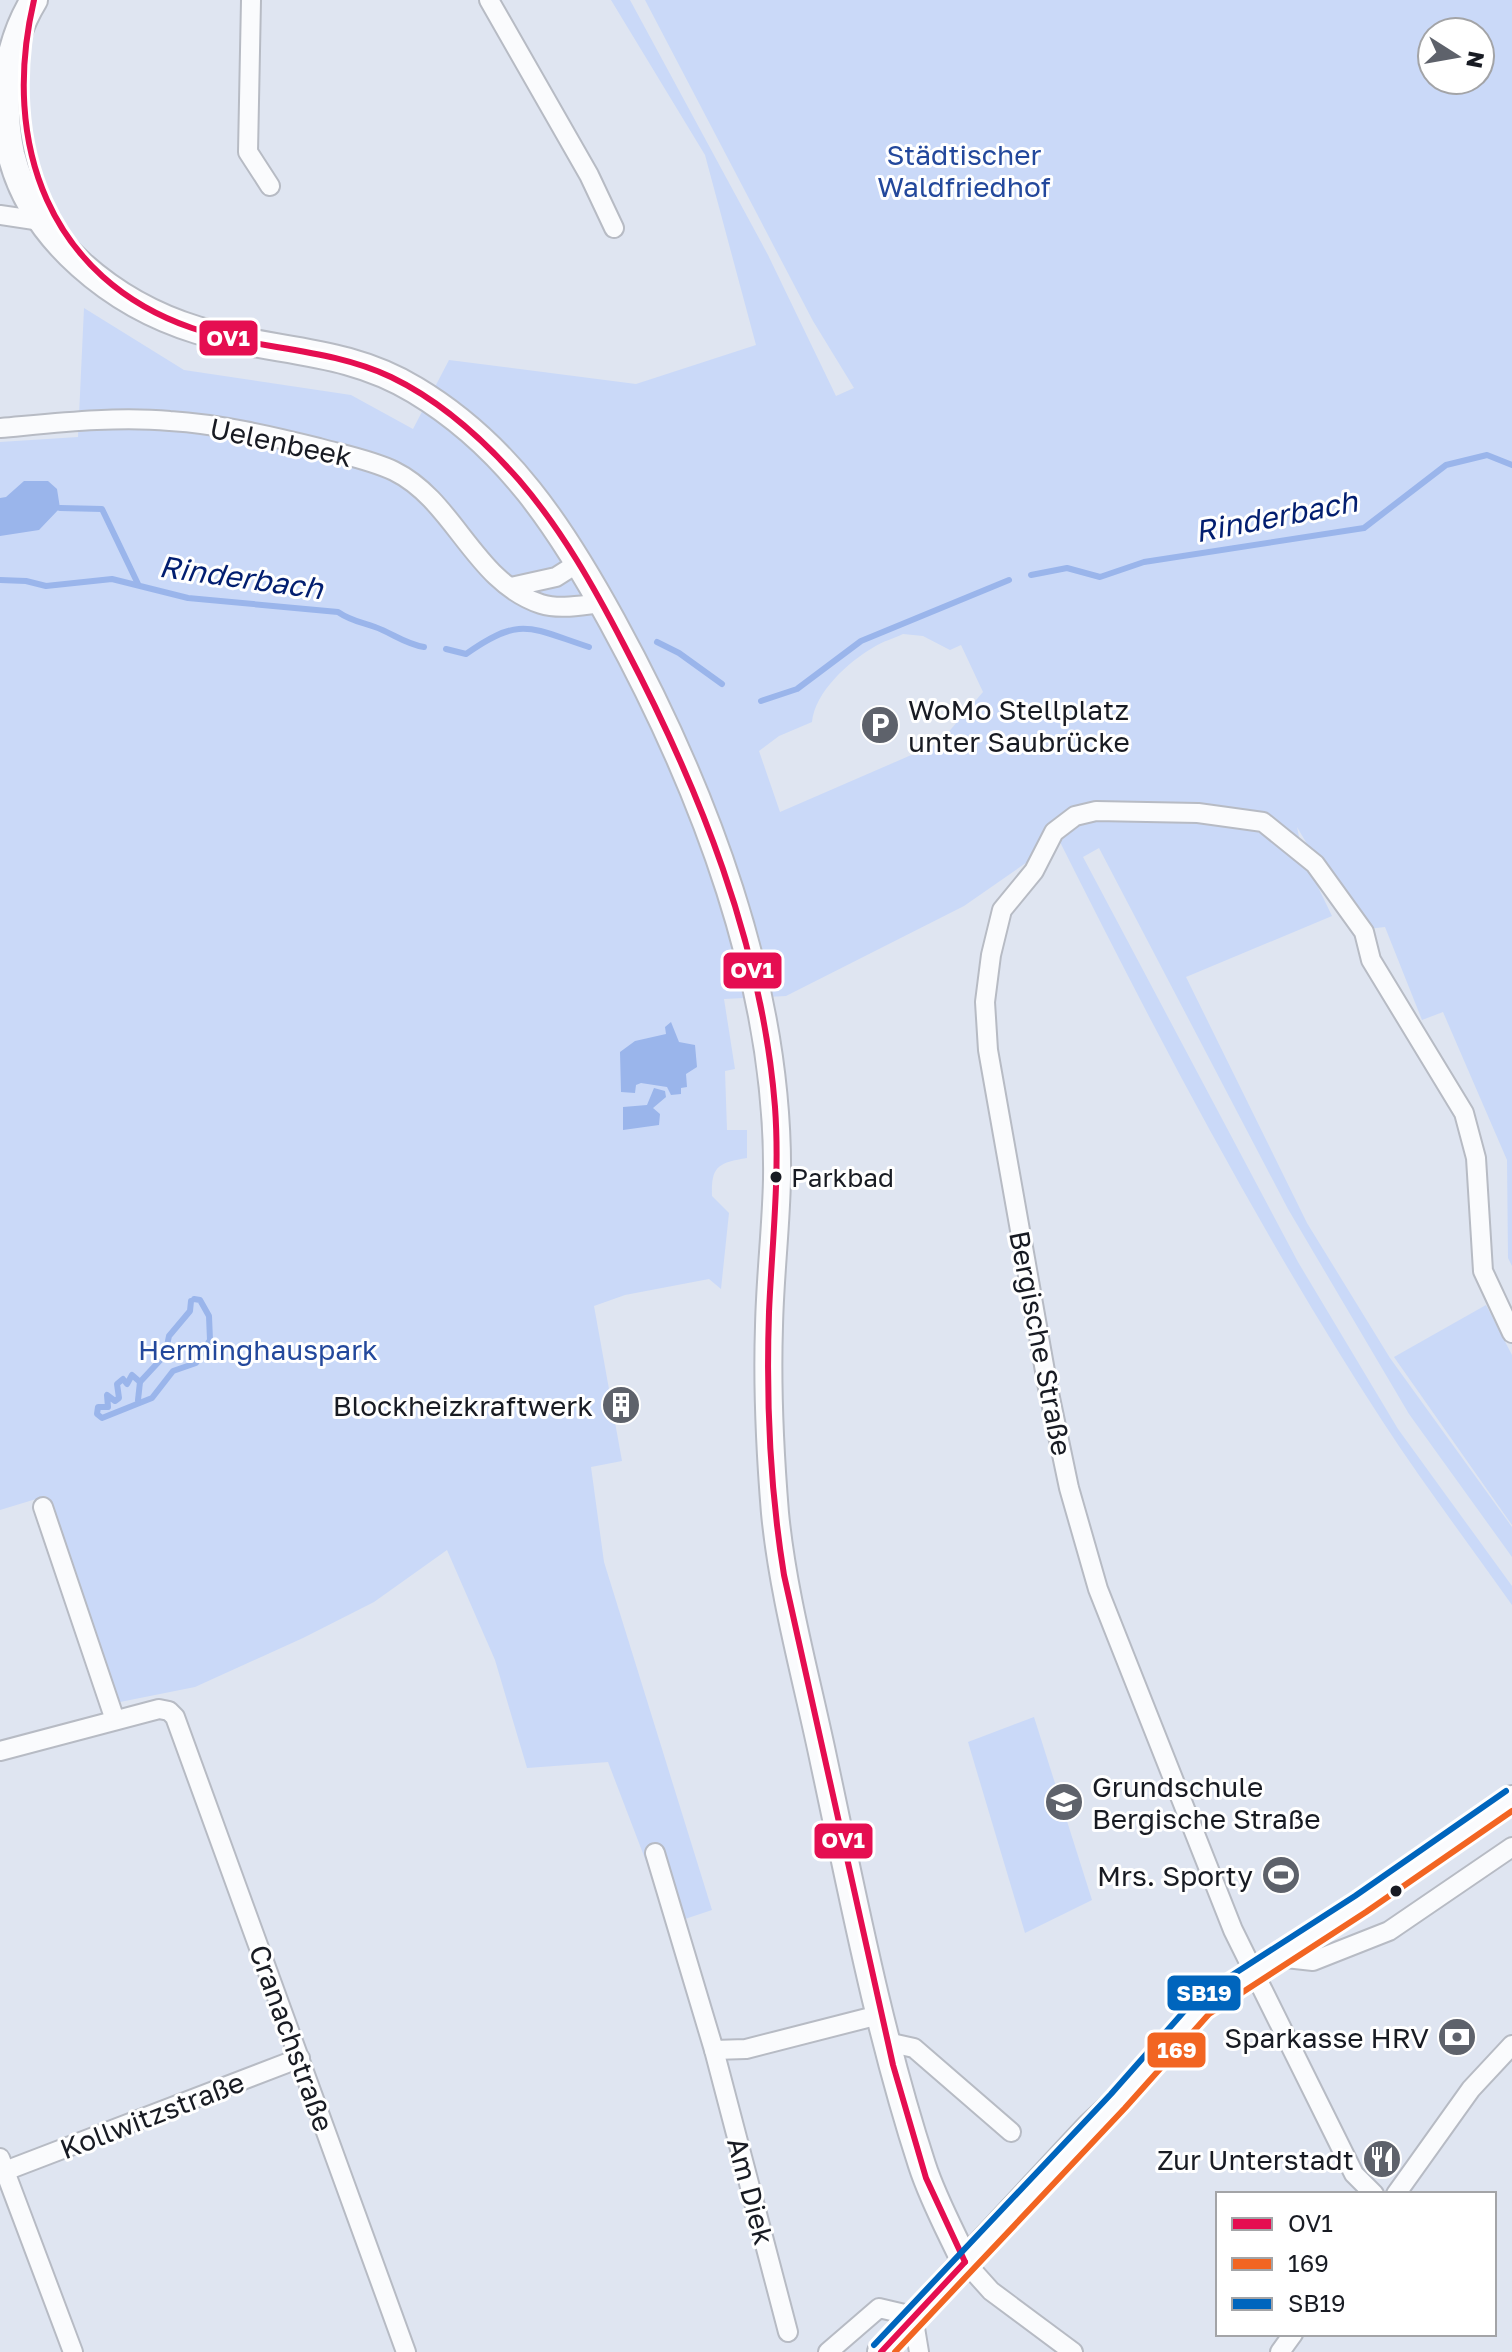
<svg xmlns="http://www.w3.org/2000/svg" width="1512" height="2352" font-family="'Golos Text',sans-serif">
<rect width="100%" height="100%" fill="#dfe5f1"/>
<g fill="#cad9f8" fill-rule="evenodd">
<path d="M611,0h19l138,255 68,141 18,-8 -41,-67 -168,-321h867v1266l-4,-8 -1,-98 -64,-148 -21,8 -37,-93 -27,3 -61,-103 6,29 29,60 -146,61 121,246 83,135 122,169v30l-103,-143 -121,-205 -189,-361 -16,9 215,405 100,167 114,157v19c-43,-61 -88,-120 -129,-183 -121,-186 -225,-384 -324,-582l-95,66 -178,90 -62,3 11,70 -10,2 2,59h20v28c-29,5 -36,8 -35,38l17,17 -8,76 -12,-10 -84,16 -31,11 28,155 -31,6 13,95 108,348 -42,14 -62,-162 -81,6 -32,-108 -48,-110 -73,52 -71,36 -108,49 -75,15 -74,-206 -46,14v-1068l78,-5 6,-129 100,62 167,25 62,34 36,-69 187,24 120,-39 -51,-190zM1432,32h48v48h-48zM903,634l20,2 27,14 11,-5 22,47 -44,51 -159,69 -21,-61 20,-15 33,-14c3,-30 36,-60 62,-75 9,-6 19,-8 29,-13z"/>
<polygon points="1486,1305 1512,1355 1512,1525 1394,1357"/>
<polygon points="1034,1717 1092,1900 1025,1933 968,1742"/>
</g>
<g fill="#9ab5eb">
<polygon points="24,481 48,481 57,489 60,508 39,530 0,536 0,498 6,497"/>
<polygon points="671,1022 679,1042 695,1045 697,1067 686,1074 687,1087 681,1088 681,1094 671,1095 667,1087 641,1083 636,1085 635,1093 621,1092 620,1052 635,1041 666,1034 665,1027"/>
<polygon points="654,1088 665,1091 666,1097 653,1108 660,1114 659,1125 623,1130 623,1107 647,1105"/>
</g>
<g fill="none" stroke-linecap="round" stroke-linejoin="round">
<g stroke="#9ab5eb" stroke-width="6">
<polyline points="60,508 102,509 138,584"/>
<polyline points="1031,575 1067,568 1100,577 1144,562 1364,528 1446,465 1487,455 1512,465"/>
<path d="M0,580l26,1 20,5 66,-7 76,19 150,14c13,9 23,10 37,15 17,6 30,17 49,20"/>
<polyline points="657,642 679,653 722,684"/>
<path d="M446,649l20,5c55,-39 64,-26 123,-7"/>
<polyline points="761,701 797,689 861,641 1009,580"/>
<polyline points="191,1301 190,1311 169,1336 165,1355 140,1382 132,1375 127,1384 123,1379 117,1384 119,1398 115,1401 107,1395 108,1407 98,1407 97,1414 102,1418 152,1398 173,1371 196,1363 210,1340 209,1316 200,1300 194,1299"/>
<polyline points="138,1400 140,1382"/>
</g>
<g stroke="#b7bbc4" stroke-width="22">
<g id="street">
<polyline points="251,0 248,152 270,186"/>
<polyline points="489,0 589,175 614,228"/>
<polyline points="0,215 41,221"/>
<path d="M0,428c56,-5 114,-12 170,-7 49,3 101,15 149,27 25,7 52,12 75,23 61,30 80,111 147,133 19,6 41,1 61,-1"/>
<polyline points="511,587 556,577 578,563"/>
<polyline points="43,1507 115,1720"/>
<polyline points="0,1751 159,1709 169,1711 175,1717 406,2352"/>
<polyline points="655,1853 714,2050 788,2332"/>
<polyline points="1277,1957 1313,1961 1389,1931 1512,1847"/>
<polyline points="887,2042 914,2048 1011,2132"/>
<polyline points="714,2050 746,2049 879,2015"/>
<polyline points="0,2158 73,2352"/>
<polyline points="5,2171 300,2058"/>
<polyline points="1374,2194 1354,2174 1233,1930 1098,1589 1069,1488 1048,1388 988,1050 985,1002 991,955 1002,910 1034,871 1054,832 1075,816 1096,811 1198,813 1263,822 1315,864 1364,932 1371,960 1464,1113 1476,1158 1483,1271 1512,1333"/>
<polyline points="1396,2194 1471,2089 1512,2045"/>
<polyline points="965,2262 991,2291 1073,2352"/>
<polyline points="828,2352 879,2308 913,2316 919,2352"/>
<polyline points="1280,2352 1293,2334"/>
</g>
</g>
<g stroke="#b7bbc4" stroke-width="30">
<g id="secondary">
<path d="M34,0c-28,46 -34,102 -23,154 21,86 104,151 186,176 75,23 148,17 218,60 92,55 146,138 197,231 91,166 168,365 165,558 -1,49 -7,98 -8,147 -2,61 1,126 6,187 8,83 32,167 49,249 29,135 55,271 98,403 11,34 28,65 43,97"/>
<polyline points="881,2352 1090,2127 1118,2101 1202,2006 1361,1904 1512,1799"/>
</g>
</g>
<use href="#street" stroke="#fafbfd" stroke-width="18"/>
<use href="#secondary" stroke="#fafbfd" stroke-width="26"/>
<g stroke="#fff" stroke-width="12">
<g id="bus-1">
<path d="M34,0c-34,145 16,279 158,328 64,22 136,19 199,49 50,24 92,62 128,103 43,50 75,107 105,165 75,143 138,299 151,462 5,69 -3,136 -6,205 -3,88 1,177 15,263l109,490 33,113 39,84"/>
<polyline points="881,2352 965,2262"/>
</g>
</g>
<g stroke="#fff" stroke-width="12">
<polyline id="bus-2" points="895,2352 1125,2108 1209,2014 1366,1912 1512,1811"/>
</g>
<g stroke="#fff" stroke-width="12">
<polyline id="bus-3" points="874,2345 1111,2094 1195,1999 1355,1896 1506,1791"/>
</g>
<use href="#bus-1" stroke="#e50e51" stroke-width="6"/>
<use href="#bus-2" stroke="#f26522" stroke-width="6"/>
<use href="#bus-3" stroke="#0065bd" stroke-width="6"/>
</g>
<defs>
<g id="parking-disc" transform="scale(2)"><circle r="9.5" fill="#5e626b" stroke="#fff"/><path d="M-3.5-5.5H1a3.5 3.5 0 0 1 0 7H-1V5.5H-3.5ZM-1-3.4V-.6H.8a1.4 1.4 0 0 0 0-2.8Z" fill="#fff"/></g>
<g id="building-disc" transform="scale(2)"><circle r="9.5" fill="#5e626b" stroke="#fff"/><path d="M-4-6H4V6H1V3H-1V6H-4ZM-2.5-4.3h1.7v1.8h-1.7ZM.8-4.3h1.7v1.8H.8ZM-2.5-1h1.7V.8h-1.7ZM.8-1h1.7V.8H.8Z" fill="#fff"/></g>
<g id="school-disc" transform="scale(2)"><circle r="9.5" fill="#5e626b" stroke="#fff"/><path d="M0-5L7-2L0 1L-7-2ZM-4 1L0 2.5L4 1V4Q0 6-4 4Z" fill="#fff"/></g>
<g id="stadium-disc" transform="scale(2)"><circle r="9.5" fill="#5e626b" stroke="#fff"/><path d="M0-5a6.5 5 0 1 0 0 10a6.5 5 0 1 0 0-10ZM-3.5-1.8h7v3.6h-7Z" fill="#fff"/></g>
<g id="bank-disc" transform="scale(2)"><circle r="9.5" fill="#5e626b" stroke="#fff"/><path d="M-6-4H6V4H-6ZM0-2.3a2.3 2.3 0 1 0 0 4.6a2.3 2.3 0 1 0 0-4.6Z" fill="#fff"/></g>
<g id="restaurant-disc" transform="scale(2)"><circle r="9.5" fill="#5e626b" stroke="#fff"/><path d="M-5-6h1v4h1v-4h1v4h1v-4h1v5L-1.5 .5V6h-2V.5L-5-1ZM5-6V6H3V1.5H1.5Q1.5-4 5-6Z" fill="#fff"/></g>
</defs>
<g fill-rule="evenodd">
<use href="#parking-disc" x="880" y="725"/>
<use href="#building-disc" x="621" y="1405"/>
<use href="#school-disc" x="1064" y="1802"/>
<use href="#stadium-disc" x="1281" y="1875"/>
<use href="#bank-disc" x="1457" y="2037"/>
<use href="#restaurant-disc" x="1382" y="2159"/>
</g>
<g fill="#181b23" stroke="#fff" stroke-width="3">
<circle cx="776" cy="1177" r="7"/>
<circle cx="1396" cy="1891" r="7"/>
</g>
<g text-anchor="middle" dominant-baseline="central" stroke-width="6" stroke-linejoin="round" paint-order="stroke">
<g font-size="26" fill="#181b23" stroke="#fff" text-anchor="start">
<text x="791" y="1177">Parkbad</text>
</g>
<g font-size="28" fill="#23489c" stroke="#fff">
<text x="964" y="154">Städtischer<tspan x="964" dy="32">Waldfriedhof</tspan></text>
<text x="258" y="1349">Herminghauspark</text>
</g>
<g font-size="28" fill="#181b23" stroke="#fff">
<text transform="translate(281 442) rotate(12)">Uelenbeek</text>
<text transform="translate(1041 1343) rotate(79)">Bergische Straße</text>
<text transform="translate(292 2038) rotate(70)">Cranachstraße</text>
<text transform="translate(152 2115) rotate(-21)">Kollwitzstraße</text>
<text transform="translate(751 2191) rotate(75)">Am Diek</text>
</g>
<g font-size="28" fill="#181b23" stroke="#fff" text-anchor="end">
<text x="908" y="709" text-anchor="start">WoMo Stellplatz<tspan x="908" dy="32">unter Saubrücke</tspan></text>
<text x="593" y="1405">Blockheizkraftwerk</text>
<text x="1092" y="1786" text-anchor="start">Grundschule<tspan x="1092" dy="32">Bergische Straße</tspan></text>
<text x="1253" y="1875">Mrs. Sporty</text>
<text x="1429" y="2037">Sparkasse HRV</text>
<text x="1354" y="2159">Zur Unterstadt</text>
</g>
<g font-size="30" font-style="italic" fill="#021e70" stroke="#fff">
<text transform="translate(1276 516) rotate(-11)">Rinderbach</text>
<text transform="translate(241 577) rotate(8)">Rinderbach</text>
</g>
</g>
<g stroke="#fff" stroke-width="3">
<rect x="198" y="319" width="61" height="38" rx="8" fill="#e50e51"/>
<rect x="722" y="951" width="61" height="39" rx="8" fill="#e50e51"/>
<rect x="813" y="1822" width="61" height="38" rx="8" fill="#e50e51"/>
<rect x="1166" y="1974" width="76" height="38" rx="8" fill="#0065bd"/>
<rect x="1146" y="2031" width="61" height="38" rx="8" fill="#f26522"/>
</g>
<g font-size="22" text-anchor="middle" font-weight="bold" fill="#fff">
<text x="228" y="346">OV1</text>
<text x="752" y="978">OV1</text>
<text x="843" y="1848">OV1</text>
<text x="1204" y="2001">SB19</text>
<text x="1177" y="2058">169</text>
</g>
<rect x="1216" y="2192" width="280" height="144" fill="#ffffff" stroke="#a3a4a7" stroke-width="2"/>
<rect x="1232" y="2218" width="40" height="12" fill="#e50e51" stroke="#a3a4a7" stroke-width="2"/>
<text x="1288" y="2232" font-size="24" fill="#181b23">OV1</text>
<rect x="1232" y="2258" width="40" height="12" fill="#f26522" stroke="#a3a4a7" stroke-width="2"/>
<text x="1288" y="2272" font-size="24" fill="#181b23">169</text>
<rect x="1232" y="2298" width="40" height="12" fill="#0065bd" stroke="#a3a4a7" stroke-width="2"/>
<text x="1288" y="2312" font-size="24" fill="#181b23">SB19</text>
<g transform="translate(1456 56) rotate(101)"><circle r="38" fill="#ffffff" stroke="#a3a4a7" stroke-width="2"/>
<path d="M0-6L14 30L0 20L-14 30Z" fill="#5e626b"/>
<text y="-12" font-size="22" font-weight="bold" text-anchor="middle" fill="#181b23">N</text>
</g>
</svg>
